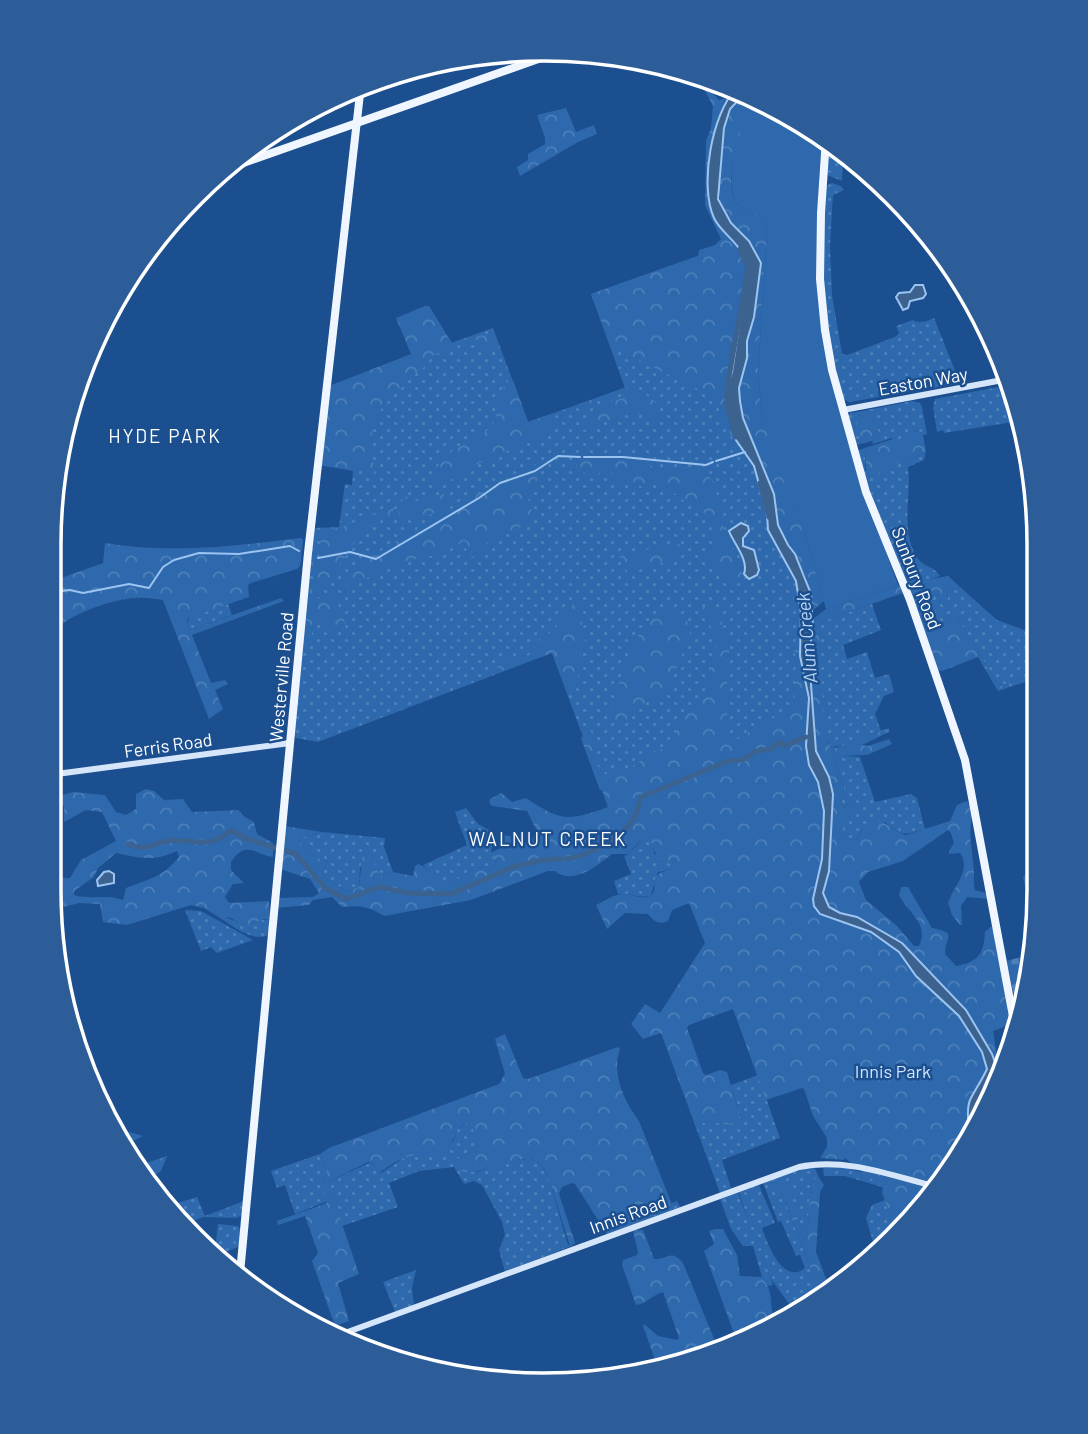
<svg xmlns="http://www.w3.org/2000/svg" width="1088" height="1434" font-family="Barlow,sans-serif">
<defs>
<pattern id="grass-dots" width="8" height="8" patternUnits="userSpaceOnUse" patternTransform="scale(1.75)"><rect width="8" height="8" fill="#2e69ad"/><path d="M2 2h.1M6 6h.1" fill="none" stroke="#4d80b9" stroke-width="1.8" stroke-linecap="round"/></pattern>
<pattern id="forest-crowns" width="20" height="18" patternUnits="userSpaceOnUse" patternTransform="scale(1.75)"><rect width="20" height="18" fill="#2e69ad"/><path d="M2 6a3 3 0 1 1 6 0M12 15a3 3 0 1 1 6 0" fill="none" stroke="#4d80b9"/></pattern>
<pattern id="cemetery-stones" width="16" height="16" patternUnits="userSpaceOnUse" patternTransform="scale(1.75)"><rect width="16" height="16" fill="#2e69ad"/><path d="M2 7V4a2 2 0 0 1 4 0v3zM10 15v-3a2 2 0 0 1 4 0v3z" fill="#4d80b9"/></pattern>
</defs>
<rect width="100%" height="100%" fill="#1b4f8f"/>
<g fill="url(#grass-dots)">
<polygon points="827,139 843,152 842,181 827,175"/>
<path d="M832,183l9,3 3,4 -11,5 -3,51 2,49 10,59 5,1 48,-18 4,-4 -3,-7 17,-6c6,4 15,1 21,-2l26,65 -110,19 -6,-2 -14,-56 -8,-56 3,-102z"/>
<polygon points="734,243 744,298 732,372 727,388 736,440 754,466 767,513 768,530 796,581 801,613 800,656 809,698 648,792 608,807 602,790 600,790 581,738 583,737 552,653 318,742 296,738 294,734 313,528 339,527 345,484 352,485 353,471 319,465 329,386 493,328 528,422 625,388 591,294"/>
<polygon points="1009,385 1019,421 944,433 943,430 937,432 933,407 935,399"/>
<polygon points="912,401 920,403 922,407 927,434 923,435 918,430 915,431 901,452 892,438 873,444 872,441 876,439 866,415 859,415 860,436 869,442 856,445 848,417 851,411 852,413"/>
<path d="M865,448v23l5,6 30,-16 14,-3 12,-7 -2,9 -16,7c4,28 -9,67 11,93 6,7 16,7 21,16l-10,3 -1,10 8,5 6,11 4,-3 1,-10 12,-5 37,33 38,14v39l-33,13 -4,-1 -42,-70h-7l-9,14 -9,1c-34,-56 -54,-118 -74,-179z"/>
<polygon points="228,604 232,615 190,630 187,624 190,616"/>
<polygon points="872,604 881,630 843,645 847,659 867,652 875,678 889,674 894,692 884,696 875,714 881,731 843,746 832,747 825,740 823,732 819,626 826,620"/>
<path d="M843,756l17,1 15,45 36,-8 6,4 8,31c-21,6 -23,8 -40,-7l-22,6 -7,12 -11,-3 -3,-9 7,-26 -5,6 -3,-4 3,-16 -8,-27z"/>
<path d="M466,808l12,16 17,9 -4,18 5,13 -6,4c-20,-4 -23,8 -40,16l-12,-4 -15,-15 44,-20 -12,-33z"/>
<path d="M322,832l63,6 -1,9 9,25 -13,4 -2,-2 -7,-20h-5l-6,14 -1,19 -11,4 -21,-11 -5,-7 6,-11c-11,-4 -23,-11 -29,-21l4,-4z"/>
<path d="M645,836h4l3,4 2,14 14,5 2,5v5l-12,3 -7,23c-10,5 -22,-3 -33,-1l-4,-13 17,-7 -7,-18 5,-2z"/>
<polygon points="185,910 201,911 253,940 217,953 211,947 201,951"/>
<path d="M220,915c7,2 15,7 21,9 10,2 18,-6 29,-4l-2,15c-16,8 -38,-11 -51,-19z"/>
<polygon points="758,1075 780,1138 722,1160 731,1188 720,1193 695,1125 710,1121 726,1125 740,1116 731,1085"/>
<path d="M467,1123l5,2 7,22 -23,13 21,12c12,-5 44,-16 56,-12 8,2 11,10 15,16l20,69h6l-69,27 -6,-22 6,-16 -3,-12 -20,-37 -8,-4 -10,3 -10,-17 -35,4 -30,12 9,24 -56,19 -14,-44 43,-20 10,11 22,-15 50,-16 4,-13z"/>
<polygon points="320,1154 327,1174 322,1182 328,1201 295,1214 285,1185 277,1188 271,1171"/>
<polygon points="834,1165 935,1191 926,1200 845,1176 824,1176 823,1167"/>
<path d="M814,1166l5,12 -8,3 -4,57 -3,-1 -26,-55 44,117 -46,24 -4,-9 10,-1 10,-5 -21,-29 -15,-40 17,46 -4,1 -7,-9 -9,-31h-10l-12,-17 -12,-33 18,-6 13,35 -12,-35 20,-7 17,40 -13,5c5,15 21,58 43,40l-5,-13 -4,1 -15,-35 -3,1 -15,-39 21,-10z"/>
<polygon points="197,1197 205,1216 244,1201 242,1215 237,1218 204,1217 182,1225 168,1206"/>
<polygon points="885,1200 898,1235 870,1260 867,1248 873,1242 866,1218 872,1205"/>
<polygon points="677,1201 680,1207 612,1233 618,1225"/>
<polygon points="218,1224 238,1226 241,1231 240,1246 216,1256 212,1253 215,1251"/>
<polygon points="416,1270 412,1288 414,1305 395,1312 383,1282"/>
</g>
<g fill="url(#forest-crowns)" fill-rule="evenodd">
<path d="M686,72l10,3 23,25 7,-2c-13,30 -27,90 -11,121 6,13 20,21 27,34 2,4 4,10 6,15l-16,104c-8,25 -2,43 4,68l-3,-1 -16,-34 -7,-10 -72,-35 -18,-12 -4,2 12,40 -55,19 1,-3 52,-19 -35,-93 107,-38 1,-6 16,-5 6,-6 -16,-34 1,-64 5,-13 2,-22 -8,-15z"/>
<path d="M745,93l9,5c-8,21 -38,93 -13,109 13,8 23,6 26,24l-9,142 4,41 45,128 17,59 -11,9 -7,-33 -28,-52 -4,-31 -31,-76 -3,-17 -1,-13 8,-30v-16l7,-25 7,-54 -12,-22 -18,-18 -10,-15 -3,-23 6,-57 6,-18z"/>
<polygon points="566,108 576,132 594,125 597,134 578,142 520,176 517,167 528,160 528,154 545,144 545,138 537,115"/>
<polygon points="425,306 429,306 452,343 491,333 495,338 497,347 485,357 480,349 480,342 475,339 434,355 424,367 399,388 377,414 370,441 375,473 319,465 329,386 411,354 396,318"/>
<path d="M513,380l15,42 26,-9 2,2 -6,14 -12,9 -70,30 -29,20 -4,-1c-6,-45 55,-41 61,-71 1,-4 -1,-11 -1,-16l13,-19z"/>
<path d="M640,392c11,5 21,12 21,25l-6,3c-5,-2 -11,-5 -17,-6 -15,-3 -43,13 -56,17l9,-19 6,-5z"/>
<path d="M863,414l9,4 7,14 -1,6 -9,4c-12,-4 -13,-13 -12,-25z"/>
<polygon points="918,430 923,435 926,451 914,458 901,461 874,476 870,477 866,474 865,448 896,438 901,451 912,433"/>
<path d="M592,453l42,4 20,10h33l18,6 9,9 9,45 20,48 -3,7 -11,4 -27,-30 1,-4 12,-6 2,-4 -10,-26 -5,-5 -14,-6 -12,-11 -21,-10 -11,4c-9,-5 -12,-9 -24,-6 -8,-11 -12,-15 -26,-6l-14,-4 -4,-7 10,-11z"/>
<path d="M537,464l3,1 -2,13 -7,7 -5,10 6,12 -3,16 -42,20 -11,13 -4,1 -6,-4 1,-10 -3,-2 -23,13 -39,8 -46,21 -12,3c4,-27 162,-107 193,-122z"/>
<path d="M441,494l6,1 4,6 -1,4 -30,15 -20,-1c-3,-8 -1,-19 8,-23l12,7z"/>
<polygon points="394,507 394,512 361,533 317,599 333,593 346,624 326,633 314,606 311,645 303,650 307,594 313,586 320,557 323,551 321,542 314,540 314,530 339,528"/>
<path d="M301,538l2,2 -3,26 -3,3 -46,14 -3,2 1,12 -61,21 -1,6 3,6 91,-32 3,3 -92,34 19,48 14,-3 3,4 -13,6 8,19 -14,10 -46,-119c-9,-1 -19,-3 -28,-2 -20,1 -59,14 -74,27 -6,5 -5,13 -11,18v-61l53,-19 2,-20c65,11 131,3 196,-5z"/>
<path d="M679,544l2,1c-5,16 -18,18 -32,21 -9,3 -13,7 -22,5l-8,-13 3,-4z"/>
<polygon points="948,576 960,587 948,592 947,602 943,605 937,594 926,587 925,583 930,579"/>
<path d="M898,585l4,1 1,7 -77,27 -7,6 6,114 6,7 5,1 53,-20v4l-27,13 6,1 21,-7 3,5 -25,11 -24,1 -7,5 8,27 -3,16 3,4 7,-7 4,5c-4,12 -16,18 -9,31l10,3c3,-4 6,-11 9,-15 15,-14 27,8 41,10l44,-14 7,-16 10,-4 6,12c-6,21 0,38 1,59 0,7 -1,12 1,18l13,4 1,5 -22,-2 -6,9 1,19h-2l-8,-10 -4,-12c5,-17 24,-32 12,-50l-11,1v-3l5,-8 -3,-10 -3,-3 -45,31 -35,11 -9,10 7,18 30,25 18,21h5c11,-22 -11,-33 -20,-51l2,-8h7l24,41c26,6 14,5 13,26l11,12c23,-4 28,-13 29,-34l8,-7 21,98 -21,8 7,47 -20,41 -1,-10 4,-15 10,-17 3,-12 -4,-11 -26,-44 -64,-67 38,45 48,64 1,20 -8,17 -7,41 -18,35 -58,70 -16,-42 1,-5 -38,-30 -1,2 -24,-2 7,-11v-9l-14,-22 -9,-27 -2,-1 -36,12 -33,-91 -44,16 -2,3 16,45 3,2 14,-5 7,2 13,44 -5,7 -9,2 -16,-4 -15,4 -34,-92 -18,6 -12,-15 14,-20 15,9 45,-70 -16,-40 -17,7 -4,11c-9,4 -13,1 -20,-7l-23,-1 -18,16 -11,-24c8,-4 17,-10 26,-11 8,-1 20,6 27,2 14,-7 -7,-19 21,-27v-5l-2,-5 -11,-1 -8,-22 -11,7 -9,11h-17c-15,12 -40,32 -57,17h-7l-77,29 -87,16c-15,-10 -25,-11 -42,-9l-10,-10 -19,3 -4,5 -33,3 2,-10 35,-1 6,-4 -9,-14 -30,-10 4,-43 38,6 -19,5 -4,4c6,10 18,17 29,21l-6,11 5,7 21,11 11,-4 3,-29 4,-4h5l9,22 13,-4 20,4 2,-10 3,-2c10,3 17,15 32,20l24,-16 20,-2 2,-3 -5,-10 11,-6 2,-12 15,3 6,5 5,-1 7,-11 -10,-20 -35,-5 -3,-4 1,-3 11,-6 11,9 14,-4c36,24 42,23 82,9l-6,-17h-2l-19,-52 10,-8c3,18 1,30 14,44l5,1 21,-8 23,-15 13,-5 21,-34 20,-26 1,-15 7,-10 1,-19 -6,-16 -12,-17 5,-4 16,9 9,33 -3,58 5,37 63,-37 2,-45 -3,-18 7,-6v19l9,42 7,59 13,20 -13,-26 -7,-99 4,-33 13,-10zM833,794l-2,54 -8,45 2,6 -8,-14 5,-20z"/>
<polygon points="910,587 914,587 931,630 940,629 949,615 956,615 998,685 1002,686 1035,673 1035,681 1034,679 998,691 978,657 942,671 938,670 908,589"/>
<path d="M577,600h4l3,4 -4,10 6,23 -6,20 -3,29 -8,6 -3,-2 -14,-37 -53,19 -3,-10c10,-6 23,-1 35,-8l8,-15c18,-6 25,-25 38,-39z"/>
<path d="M666,610c16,1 24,9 24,25l-21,52 -6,7 -25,13 -13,15 -6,3 -8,-10 1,-11c12,-34 19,-77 54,-94z"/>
<path d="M146,789l8,2 10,9 19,-1 9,13 46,-2 7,7 9,5 3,12 16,9v14c-19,-3 -27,-17 -42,5v8l13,13 -11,1 -8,13 4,6 40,-2 1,19 -5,-1 -19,6 -6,-1 -9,-6 -14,-2 -13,-8 -13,-3 -64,20 -24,-3 -3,-18 -21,-1 -23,6 -1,-14 5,-7 1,-13 3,3h6l11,-18 35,-19 -14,-29 -16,-2 -22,12v-16l-3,-2 -12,1v-6l24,-7 32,3 11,17 10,3 10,-6v-15zM177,851l2,6c-19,22 -28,21 -53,31l-3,12c-16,-6 -33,0 -49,-5v-4l20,-14 4,-9 18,-15c24,5 37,9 61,-2z"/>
<polygon points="1035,864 1035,918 1032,916 1023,877"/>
<path d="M505,1034l18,44 5,1 90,-32 2,2c-9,24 4,52 19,72l32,81 -2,4 -51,19 -6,8 -5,1 -32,-50 -3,-1 -10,4 -3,7 16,49 -5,3 -22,-70c-3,-6 -7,-14 -15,-16 -20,-7 -69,27 -79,4l2,-4 23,-13 -7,-21 -6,-3 -9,6c-12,40 -27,19 -53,29 -9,3 -17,10 -25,15l-7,-11h-4l-40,20 31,92 -21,9 11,38 -14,5 -23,-65 6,-8 -13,-37 -27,9 -1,-4 50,-18 -5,-21 5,-8 -7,-20 9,-6 170,-64 6,-10 -10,-35z"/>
<polygon points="119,1129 143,1136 122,1146 113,1131"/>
<polygon points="167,1156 161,1171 148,1180 137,1166"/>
<polygon points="819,1178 824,1185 820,1192 816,1252 831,1292 822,1299 778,1182 784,1179 804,1237 807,1238 811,1181"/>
<path d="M715,1229h8l14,26 3,21 22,1c14,17 5,26 14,46l-39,19 -33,-91 10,-7 -5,-13z"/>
<path d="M635,1230h8l11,29c14,1 16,-11 29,4l36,88 -16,8 -45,9 -15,-42 1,-2 14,12 19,4 2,-2 -16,-46c-11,3 -17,12 -27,13l-14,-40 1,-5 14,-5 1,-3 -5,-21z"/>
</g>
<polygon fill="url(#cemetery-stones)" points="1035,953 1035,955 1018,1018 1007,961"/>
<path fill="#2e69ad" d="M751,96l71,39c-4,56 -8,113 -3,170l40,172 39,108 -72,24 -19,-67 -35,-92 -10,-36 -4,-41 9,-142c-3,-18 -14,-16 -26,-24 -24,-16 4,-89 10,-111z"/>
<g fill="#3c6290" stroke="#9cc4f0" stroke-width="2">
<path d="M736,88l9,5 -15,16 -6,19 -6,71 13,24 18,18 12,22 -7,54 -7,24v17l-8,30 1,13 3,17 31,76 4,31 10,20 7,9 16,40 2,34 -4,24 1,19 6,80 13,26 4,17 -4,77 -6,22 6,14 11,6 17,4 45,26 64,67 26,44 4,11 -3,12 -10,17 -4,14 1,11 -11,21c1,-12 -4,-28 1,-40 5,-10 12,-20 17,-31l-5,-17 -23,-36 -43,-40 -17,-24 -28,-20 -51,-18 -6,-8 -1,-7 9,-40 2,-48 -6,-29 -9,-17 -3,-19 3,-48 -9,-42 1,-43 -5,-32 -28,-51 -1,-17 -13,-47 -18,-26 -9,-35v-17l5,-16 16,-104c-2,-5 -4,-11 -6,-15 -7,-13 -22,-22 -28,-35 -15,-33 -2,-104 22,-130z"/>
<polygon points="915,285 923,285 926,294 923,298 910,301 908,308 903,310 896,297 899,293 910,292"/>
<path d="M741,523l7,3 1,5 -6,7v8l11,4 5,20 -2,5 -8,4 -5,-5c5,-14 -10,-30 -15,-43z"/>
<polygon points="109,871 114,874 114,883 98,886 97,880 104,872"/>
</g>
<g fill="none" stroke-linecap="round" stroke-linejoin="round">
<g stroke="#9cc4f0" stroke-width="2">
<polyline points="584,457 623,457 706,465 713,462"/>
<polyline points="716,461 745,452"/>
<polyline points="318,558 350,552 376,559 479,498 500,483 535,471 558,456 580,457"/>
<polyline points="50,621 59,614 56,597 61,591 70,590 83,593 129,584 149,588 163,567 174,560 199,553 239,554 290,546 299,551"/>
</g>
<g stroke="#3c6290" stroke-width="5">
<polyline points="736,437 727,405 727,388 748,268 740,249"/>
<polyline points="760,483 769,517"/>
<path d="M128,844c18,7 21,1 38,-3 26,-4 43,11 65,-11l14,8 31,10"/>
<polyline points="283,850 296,854 325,888 346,899 379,887 408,893 451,894 513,867 542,860 560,859"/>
<path d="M565,859c23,-2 61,-24 71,-45 2,-6 3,-12 5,-17l87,-36 15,-1 13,-9 15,-2 8,-7 4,4 23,-9"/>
</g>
<g stroke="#d6e6fa" stroke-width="6">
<polyline points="843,410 1008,379"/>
<polyline points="49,775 290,743"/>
<path d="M334,1337l465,-170c46,-10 94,9 138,20"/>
</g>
<g stroke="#f0f6ff" stroke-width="8">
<polyline points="826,138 821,213 820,279 825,330 832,370 866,492 910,600 965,760 1015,1027"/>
<polyline points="232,167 561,51"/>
<polyline points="240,1273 308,553 361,85"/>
</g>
</g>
<g text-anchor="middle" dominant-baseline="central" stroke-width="5" stroke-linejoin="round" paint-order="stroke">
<g font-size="18" fill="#fff" stroke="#1b4f8f">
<text transform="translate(923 381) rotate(-10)">Easton Way</text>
<text transform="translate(917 578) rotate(69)">Sunbury Road</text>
<text transform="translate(281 677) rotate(-85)">Westerville Road</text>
<text transform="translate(168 745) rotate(-8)">Ferris Road</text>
<text transform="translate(628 1214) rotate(-20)">Innis Road</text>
</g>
<g font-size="18" fill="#cfe3fa" stroke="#1b4f8f">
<text x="893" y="1071">Innis Park</text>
</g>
<g font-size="19" letter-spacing="2" fill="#fff" stroke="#1b4f8f">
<text x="165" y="435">HYDE PARK</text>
<text x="548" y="838">WALNUT CREEK</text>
</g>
<g font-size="19" font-style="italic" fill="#b5d3f5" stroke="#1b4f8f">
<text transform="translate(806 638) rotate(-95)">Alum Creek</text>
</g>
</g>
<path d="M0 0H1088V1434H0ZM544 61H544A483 483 0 0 1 1027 544V890A483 483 0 0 1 544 1373H544A483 483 0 0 1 61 890V544A483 483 0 0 1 544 61Z" fill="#2d5d98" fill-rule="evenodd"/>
<path fill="none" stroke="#fff" stroke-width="3.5" d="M544 61H544A483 483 0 0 1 1027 544V890A483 483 0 0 1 544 1373H544A483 483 0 0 1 61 890V544A483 483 0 0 1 544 61Z"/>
</svg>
